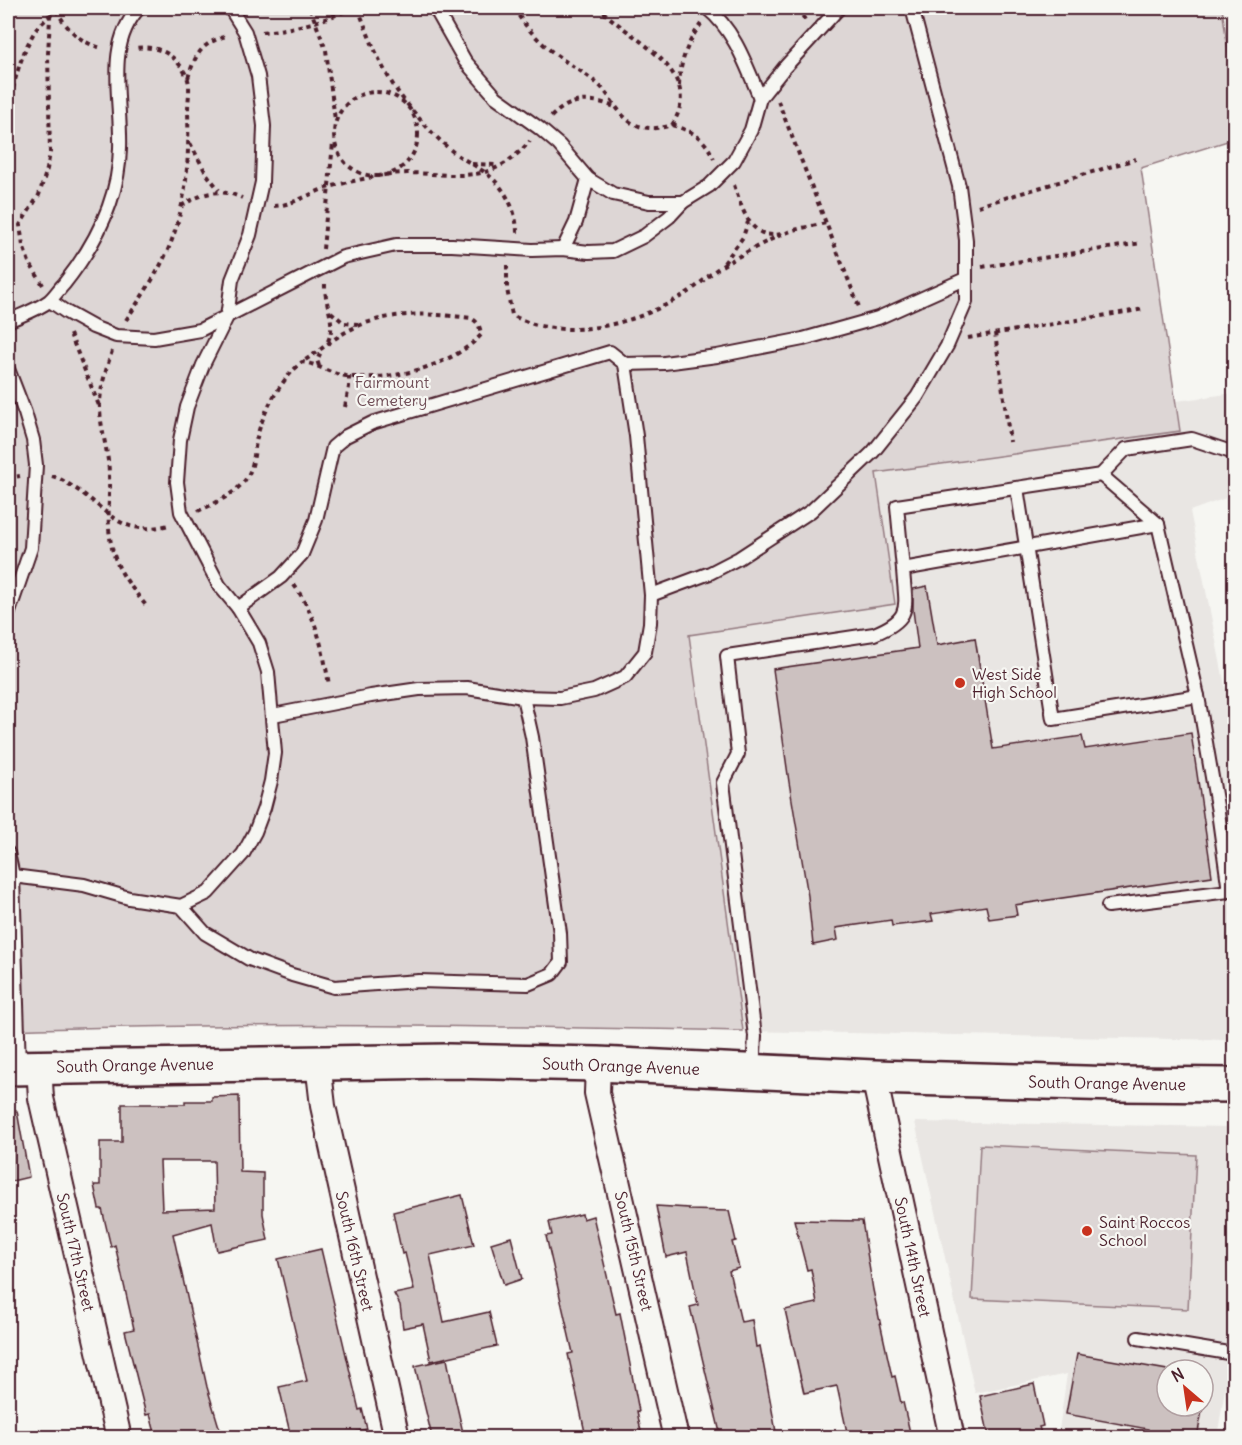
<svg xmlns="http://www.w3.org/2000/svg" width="1242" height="1445" font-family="Delius,sans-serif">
<rect width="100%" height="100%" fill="#f6f6f2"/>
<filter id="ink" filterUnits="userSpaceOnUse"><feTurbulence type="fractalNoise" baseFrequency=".0167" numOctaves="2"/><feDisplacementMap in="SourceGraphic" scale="12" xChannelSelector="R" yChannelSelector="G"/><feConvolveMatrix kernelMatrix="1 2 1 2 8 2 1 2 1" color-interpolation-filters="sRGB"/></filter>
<g filter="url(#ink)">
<g fill="#e9e6e3" fill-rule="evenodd">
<polygon points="1234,393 1234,495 1190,511 1234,731 1234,1040 743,1031 688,634 894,604 876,473 1180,431 1177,401"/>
<path d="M915,1122l319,5v209l-17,101h-159l9,-63 -92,19zM1167,1370h36v36h-36z"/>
</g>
<g fill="#ddd6d5" stroke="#947a80" stroke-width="1.5">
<path d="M8,8h1214l12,86v45l-93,29 39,263 -304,42 19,131 -206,31 54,396c-245,-5 -490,-9 -735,-1z"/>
<polygon points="980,1145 1196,1155 1188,1309 972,1299"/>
</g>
<g fill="#ccc1c0" stroke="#4a1f2b" stroke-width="1.5" fill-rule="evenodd">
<polygon points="927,586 937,645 975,638 993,749 1082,736 1085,749 1191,733 1212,876 1015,905 1017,915 989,919 986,906 931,914 933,921 892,926 891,920 836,928 838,940 813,945 808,896 789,782 773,669 918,648 913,610 913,589"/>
<path d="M239,1096l1,76 23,1v41l5,26 -51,11 -5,-28 -39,11 34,153 15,50h-66l-6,-23 -4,1 -21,-84 9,-2 -19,-84 -4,2 -9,-38h-3l-5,-24h6v-43h22v-38h63v-3h27v-4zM160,1161h54l1,47 -53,2z"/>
<polygon points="17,1111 29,1177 8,1182 8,1112"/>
<polygon points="462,1195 474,1245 430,1255 444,1322 489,1312 497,1346 431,1361 423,1324 403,1328 400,1305 394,1294 414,1290 405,1253 402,1254 393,1212"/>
<polygon points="656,1206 689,1208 689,1210 729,1211 736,1241 732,1242 739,1268 729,1271 741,1322 752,1320 756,1347 760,1346 777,1437 721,1437 690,1307 698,1305 687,1252 666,1257"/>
<polygon points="582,1214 583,1219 593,1216 616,1314 620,1313 639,1411 637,1411 642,1437 586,1437 568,1354 573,1353 546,1236 552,1235 549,1222"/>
<polygon points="794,1220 862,1221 873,1290 892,1377 895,1376 901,1403 903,1402 911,1437 848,1437 837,1386 804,1393 785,1310 817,1303 811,1269 807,1270"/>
<polygon points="511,1237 522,1279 504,1285 491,1243"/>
<polygon points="321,1249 359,1410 362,1409 367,1429 351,1433 352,1437 291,1437 279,1387 307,1381 278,1259"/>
<polygon points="1077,1354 1167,1370 1167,1406 1203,1406 1197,1437 1146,1437 1148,1429 1066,1414"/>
<polygon points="447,1359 453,1389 464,1437 432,1437 415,1366"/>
<polygon points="1034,1384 1043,1426 1039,1427 1041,1433 1023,1437 989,1437 980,1396"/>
</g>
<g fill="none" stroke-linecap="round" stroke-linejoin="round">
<g stroke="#4a1f2b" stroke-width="16">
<g id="service">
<polyline points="435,8 465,61 496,97 539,128 559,145 588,179"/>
<path d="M707,8c28,23 39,57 53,90"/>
<polyline points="563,249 576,222 588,179 613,194 649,202 683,202"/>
<polyline points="50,301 66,312 93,327 116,336 154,338 200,330 343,257 396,245 452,245 532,250 563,249 589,252 613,251 644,236 669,217 683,202 709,186 734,161 751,130 760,98 784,68 839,8"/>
<path d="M8,321c13,-6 29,-11 41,-20 5,-4 10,-12 15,-17 31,-39 55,-86 56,-136 2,-48 -16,-102 19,-140"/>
<polyline points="8,369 25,413 33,440 36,465 31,548 8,615"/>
<polyline points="1101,475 1158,524 1198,696 1218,812 1229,891 1108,906"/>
<polyline points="1017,488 1053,719 1198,696"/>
<polyline points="903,569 897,506 1101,475 1126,449 1192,439 1234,453"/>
<polyline points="651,595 710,573 739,558 811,511 873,452 917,397 947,346 966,302 966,240 959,186 912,8"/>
<polyline points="238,608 281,577 302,554 316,520 333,447 346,436 372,423 610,352 625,364 664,363 717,356 803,339 878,318 965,279"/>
<polyline points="273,715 371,696 419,689 467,688 523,697 560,698 594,691 625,677 645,652 650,623 651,595 636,436 625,364"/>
<polyline points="8,853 13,876 19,1067"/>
<polyline points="13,876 84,885 129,898 181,906 208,893 243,854 255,832 264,808 271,781 275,753 268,672 259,643 238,608 219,585 181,512 177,482 180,440 187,407 203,365 227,317 232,280 250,235 262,182 264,126 258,76 245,32 230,8"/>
<polyline points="181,906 205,933 249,959 292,975 334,987 419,981 528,984 552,974 561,962 560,933 532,737 523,697"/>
<path d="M753,1070l2,-34 -32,-253 15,-29 -11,-98 147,-22c40,-16 31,-28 29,-65l255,-45"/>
<polyline points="1138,1338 1234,1354"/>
</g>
</g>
<g stroke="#4a1f2b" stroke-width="28">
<g id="minor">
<polyline points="318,1063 323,1106 397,1438"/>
<polyline points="598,1064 597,1093 676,1438"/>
<polyline points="39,1066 41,1098 119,1438"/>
<polyline points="874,1077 952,1438"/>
</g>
</g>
<g stroke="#4a1f2b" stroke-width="38">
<polyline id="primary" points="8,1068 448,1061 598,1064 874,1077 1118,1084 1234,1085"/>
</g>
<g stroke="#4a1f2b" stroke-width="4" stroke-dasharray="4.5 4.5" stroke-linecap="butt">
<polyline points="310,8 326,50 335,120"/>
<path d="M358,8c13,34 26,69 50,97 12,15 29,34 44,46 10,8 21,13 31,20 20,13 34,38 34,62"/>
<path d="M514,8c12,21 30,39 51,53 12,8 26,16 37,27 10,11 17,27 30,35 13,7 27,6 40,2 35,-54 -44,-87 -73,-117"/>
<polyline points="798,8 805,20"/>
<path d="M56,10c11,19 25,34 47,38"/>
<path d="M262,32c33,-3 61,-11 91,-24"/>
<path d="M188,78c7,-23 14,-36 39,-42"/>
<path d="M679,86c1,-24 8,-43 22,-62"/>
<circle cx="376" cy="134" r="42"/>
<polyline points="778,101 859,307"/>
<path d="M8,115c4,-27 12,-60 27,-84 6,-9 16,-14 22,-23"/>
<path d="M551,117c20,-20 41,-20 66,-9"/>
<path d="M672,125c22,7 33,13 42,34"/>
<polyline points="190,143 206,173 219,190"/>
<polyline points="472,164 497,165"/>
<path d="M734,185c8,22 15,56 47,49"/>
<polyline points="8,199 12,223 8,230"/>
<path d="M181,206c22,-13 37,-19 61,-8"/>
<path d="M274,206c21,-1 37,-14 56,-19 17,-5 37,-9 54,-12 33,-6 69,5 101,-3 18,-5 33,-17 45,-31"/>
<polyline points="978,206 1136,159"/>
<polyline points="323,249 333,143"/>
<polyline points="724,263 743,237 748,222"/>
<path d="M507,265v24l5,26c51,29 126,9 173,-21 14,-8 26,-22 40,-30 20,-11 41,-23 61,-31 12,-5 27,-7 40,-10"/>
<polyline points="982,267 1142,243"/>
<path d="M325,284c-1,21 13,39 2,59"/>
<polyline points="43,285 29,262 23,246 20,225 39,195 47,169 50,153 48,54 50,18 46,8"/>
<polyline points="331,312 344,323 358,324"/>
<path d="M126,320c16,-24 33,-48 44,-75 18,-46 19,-88 18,-136 0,-9 3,-24 -1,-32 -10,-22 -28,-32 -51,-29"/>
<polyline points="995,333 1010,442"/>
<polyline points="70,334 100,408"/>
<polyline points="968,338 1144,309"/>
<path d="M112,351c-6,19 -13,40 -12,59 1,22 9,43 9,65 1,29 -4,55 6,83 6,18 21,35 33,50"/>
<polyline points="319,366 317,360 321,352"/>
<polyline points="345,407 349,387 349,376"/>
<path d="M52,476c7,2 14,6 21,11 36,22 45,51 96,38"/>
<polyline points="8,478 20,476"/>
<path d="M198,511c16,-7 40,-18 49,-34 7,-11 7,-24 9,-36 7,-30 23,-59 46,-79 16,2 28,12 44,14 43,6 105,-9 135,-41 -1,-9 -3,-13 -10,-17 -43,-5 -87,-8 -127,15 -14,8 -27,20 -42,29"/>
<path d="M294,585c22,30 29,64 35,100"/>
</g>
<use href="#service" stroke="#f6f6f2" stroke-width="12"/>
<use href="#minor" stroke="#f6f6f2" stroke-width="24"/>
<use href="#primary" stroke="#f6f6f2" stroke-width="33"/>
</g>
</g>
<g fill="#c8321e" stroke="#f6f6f2" stroke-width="2">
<circle cx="960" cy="683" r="6"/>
<circle cx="1087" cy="1231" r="6"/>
</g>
<g text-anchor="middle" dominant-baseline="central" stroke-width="4.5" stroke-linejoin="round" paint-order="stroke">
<g font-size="16" fill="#6f4d56" stroke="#f6f6f2">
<text x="392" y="382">Fairmount<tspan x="392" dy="18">Cemetery</tspan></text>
</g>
<g font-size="16" fill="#4a1f2b" stroke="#f6f6f2" text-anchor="start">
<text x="972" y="674">West Side<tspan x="972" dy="18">High School</tspan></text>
<text x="1099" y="1222">Saint Roccos<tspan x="1099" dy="18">School</tspan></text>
</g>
<g font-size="16" fill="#4a1f2b" stroke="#f6f6f2">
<text transform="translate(135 1065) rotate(-1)">South Orange Avenue</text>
<text transform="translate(621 1066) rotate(2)">South Orange Avenue</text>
<text transform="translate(1107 1083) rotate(1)">South Orange Avenue</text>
<text transform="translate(355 1251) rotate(77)">South 16th Street</text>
<text transform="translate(634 1251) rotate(77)">South 15th Street</text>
<text transform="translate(76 1252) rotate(77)">South 17th Street</text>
<text transform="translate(913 1257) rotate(78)">South 14th Street</text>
</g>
</g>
<rect width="1242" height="1445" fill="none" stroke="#f6f6f2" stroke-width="30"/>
<rect x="15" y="15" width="1212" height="1415" fill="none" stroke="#4a1f2b" stroke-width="2" filter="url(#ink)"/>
<g transform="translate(1185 1388) rotate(331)"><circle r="28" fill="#f6f6f2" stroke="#b1a0a2" stroke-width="1.5"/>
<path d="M0-4.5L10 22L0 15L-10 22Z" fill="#c8321e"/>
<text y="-9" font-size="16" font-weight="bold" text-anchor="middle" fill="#4a1f2b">N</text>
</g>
</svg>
